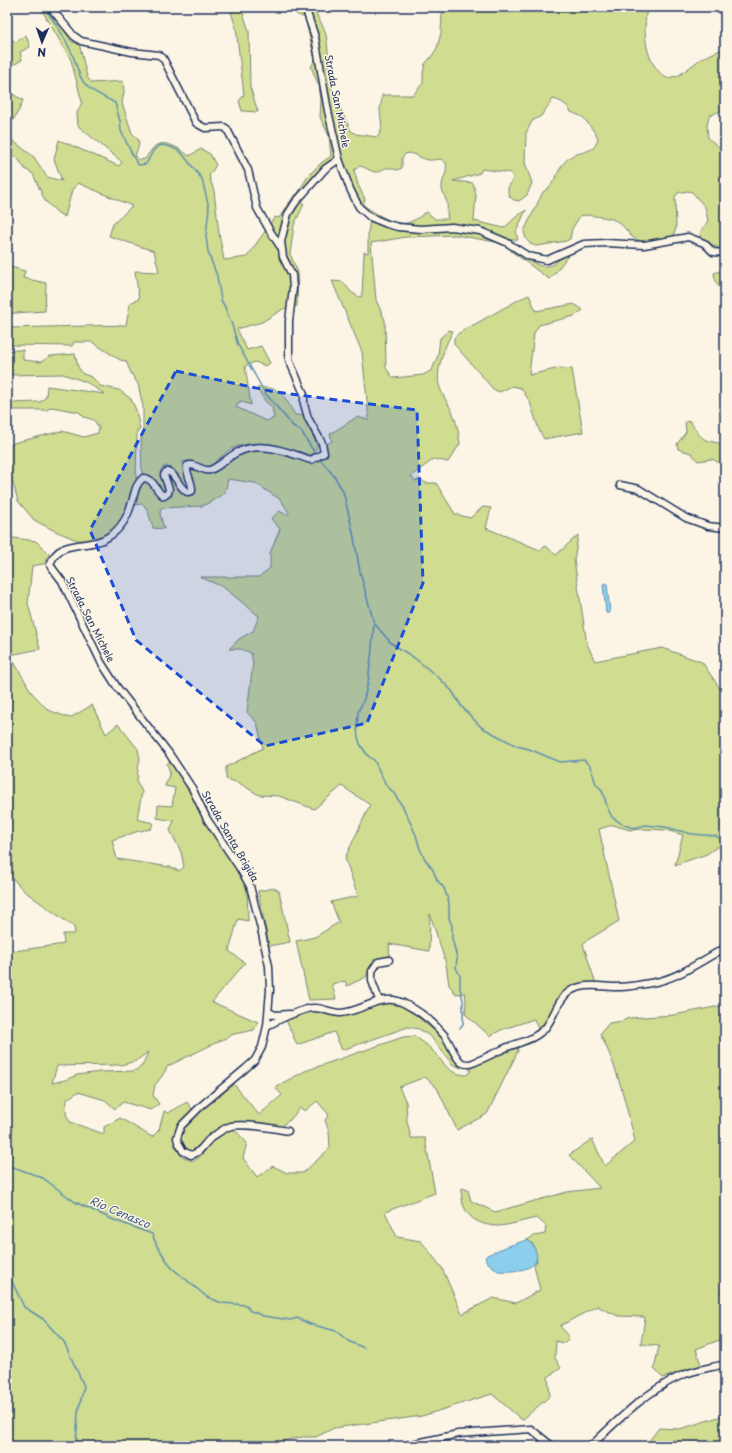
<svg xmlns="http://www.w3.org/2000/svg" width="732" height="1453" font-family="'Playpen Sans',sans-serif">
<rect width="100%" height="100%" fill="#fcf5e5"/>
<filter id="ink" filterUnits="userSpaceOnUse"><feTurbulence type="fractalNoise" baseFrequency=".025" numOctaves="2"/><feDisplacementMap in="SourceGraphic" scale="8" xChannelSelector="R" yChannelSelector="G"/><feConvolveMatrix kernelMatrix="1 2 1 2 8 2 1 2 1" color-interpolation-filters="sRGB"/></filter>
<g filter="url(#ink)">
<g fill="#d0dc8f" stroke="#768676" fill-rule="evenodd">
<path d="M40,7h7l2,2 23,33 7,1 8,34 5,6 31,-2 1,11 -2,11 10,30 6,6 1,6 -4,11 5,4 5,-1c3,-4 6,-10 10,-13 10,-7 26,3 34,10l12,-7 9,5 6,11 -7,11 5,15 5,42 5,27 23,-3 28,-40 4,1 14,-21 5,-4 10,-17 13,-13 10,-7 -2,-20 -9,-19 1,-17 -2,-14 -8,-19 4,-7 -10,-42 -9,-4 1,-7h6l10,31 24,120 -52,56 -2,6 7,-4 11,-15 3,3 -10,21 -4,29 8,18 -1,34 -14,3 -21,13 -25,7 10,21 14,-4 9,17 -4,3 -11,-4 -10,4 6,39 -11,-4 -4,6 30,14 8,-3 -2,-11 -7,-6 -8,-13c25,-2 27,8 38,27h8l14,30c-1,4 -1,8 -6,10 -4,2 -37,-10 -45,-11 -9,-2 -24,0 -33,4 -6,2 -18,15 -24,19 -11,-1 -15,-9 -27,-5 1,9 5,16 6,25l-2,2 -15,-20 -5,-3 -4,2 -2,5 5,18 -2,2c-6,-8 -10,-17 -21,-18l-1,-38 2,-2v-28l-5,-23 -7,-11 -5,-12 -6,-1 -28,-18h-18l-2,4 -65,-1v-17l119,-3 4,-22 9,-4 -4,-28 24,1 -5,-21 -45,-15 4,-12 19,-18 -54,-23 -6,7 -7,27 -7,-4 -13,-12 -12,-27 -8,-5 -8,-12h-10v-23l5,6 22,17 13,20 15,4 -8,-22 5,-19 60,26 3,-4 -44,-36 -1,-13 5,-11 -11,-42z"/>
<polygon points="226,7 241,7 249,31 250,87 258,112 242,111 239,101 244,95 236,28 231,12"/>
<path d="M306,7h8c2,10 10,18 12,28 3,16 2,38 6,53 4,14 13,29 19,43l5,3 21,3c8,-7 3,-18 3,-28 1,-5 2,-10 2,-14h31l10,-12v-10l2,-9 7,-8 5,-8 4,-15 1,-19 3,-7h202c-4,25 -3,55 19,71l12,-2 24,-18 23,-10v49l-2,7 2,5 -16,7 -2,10 1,12 17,14v98l-7,-2 -17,-10 -1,-5 8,-12 -3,-14 -13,-15 -5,-1 -9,2 -3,4 1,31 -3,9c-14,2 -30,9 -42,-1 -4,-5 -8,-11 -13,-14 -6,-5 -25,-6 -33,-7l-5,1 -8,13 -2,10 -4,2 -28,5c-9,0 -13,-7 -14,-15l19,-39c14,-8 14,-26 27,-35 6,-4 20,-5 24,-10 2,-2 3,-6 4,-8l-2,-5 -13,-17 -12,-5c-4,-7 -9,-11 -18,-13l-12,17 -9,5 -6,12 -1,30 7,20 -5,12 -8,6 -5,-1 -4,-3 -2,-5v-4l5,-9 -2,-6 -29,-4 -2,4 -27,8 20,2 3,12 -2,26 30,7 12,-11 10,-7 -10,22 2,8h-9l-29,-11 -82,-3 -27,-11 -11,-10 -16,-35zM410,153c6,1 12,6 18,7 8,1 12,-4 18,3 2,9 -3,14 -4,22 -1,7 4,12 5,19 1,5 -1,10 1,15h-13l-8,-7c-6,3 -11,8 -17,10 -14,6 -36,-10 -47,-17l2,-6 -7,-14 -4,-15 6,-4c5,1 10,5 15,6 10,1 5,-8 22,-2l5,-2v-10l3,-4z"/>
<polygon points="26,35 30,47 20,52 22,60 15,64 7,59 7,37 16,42"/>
<polygon points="7,91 23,100 19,110 7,131"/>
<path d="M370,220c15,7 30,13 47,12 21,-1 41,-4 61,1 8,2 16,7 23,10l-45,-8 -50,2 -35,6 5,57 9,20 1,48 7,10 30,-3 9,-5 6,-15 2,-17 9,-8 4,1c-8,14 -19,42 -13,57 4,11 12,20 15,31 3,8 4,17 5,25l-12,18 -14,-3 -23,17 4,5 6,-2 4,4h11l19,31 15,4 13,-11 8,1 -5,20 54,22 6,-4 10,9 22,-20v2l-4,23 13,84 8,17 67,-13 40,14 23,34v151h-8l-10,7 -32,11 8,-30 -17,-5 -21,-1 -15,1 -17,-5 -14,4 20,92 -33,20 -3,3 13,40c-5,0 -11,0 -16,0 -23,4 -28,33 -41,48l-5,-13 -33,11 -11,6 -25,-22 1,-12 -1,-9 -9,1 -7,-9 -3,-21 -16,-50 -1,37 -40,-7 1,15c-15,0 -19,6 -24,18l-19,9 -2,-5 -13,3 4,15 -27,1 -13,-59 19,-4 24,-15 -8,-20 27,-6 -13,-38 25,-53 -28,-19 -28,23 -35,-13 -20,-1 -20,-12 -13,-4v-12l37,-19 -6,-25 -10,-11 6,-49 -2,-10 -10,-4h-12l10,-10 14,-8 6,-15 -36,-29 -23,-10h59l11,-9v-15l10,-24 -9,-10 8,-8 8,4 2,-2 -8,-13 -26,-17 -27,-4 -3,14 -22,13 -42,2 -1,6 4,15 -11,-1 -5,-17 -5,-7 -10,1c3,-10 3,-20 13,-24l13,15 7,3 6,-3v-7l-4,-14h2c7,8 8,16 19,21l6,-5c0,-8 -5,-16 -4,-24l18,6 27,-18 15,-6 10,-1 45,12 14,-6 1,-9h4l7,-4 -2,-7 27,-17 12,3 -7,-68 -30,-71 11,1 8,10 8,5 3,-1 2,-43v-1l4,1v-21z"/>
<path d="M514,249c11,8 26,23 40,15 5,-4 9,-9 16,-11h1c-9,8 -13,19 -22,26l-38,-28z"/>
<polygon points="7,266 25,271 23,278 46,283 45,311 15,313 7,315"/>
<path d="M725,268v25c-6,-4 -11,-13 -11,-20l10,-3z"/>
<polygon points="529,295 536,311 574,304 583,310 574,316 539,325 534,333 529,375 560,368 572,369 583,432 544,439 539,430 530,402 521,388 512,386 500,392 494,390 454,344 454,338 459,333 520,299"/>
<polygon points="7,350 23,350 23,360 41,362 50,356 75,354 78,367 83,374 92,377 100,386 119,390 131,399 136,410 140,430 137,430 137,435 136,480 134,486 130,503 123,517 116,529 100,539 89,541 77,540 55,531 34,520 18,501 7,462 7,451 13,443 62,431 84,437 98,433 99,428 94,420 84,417 79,412 51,407 47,410 8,410 12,403 40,402 46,397 47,386 105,394 86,382 63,374 7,375"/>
<path d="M690,421c13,20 11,19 35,23v20l-5,-1 -8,-4 -14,2 -7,-8 -13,-4 -1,-5 9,-12 -1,-10z"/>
<path d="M7,534l7,4 22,3 14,14 -5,4 3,4 -16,3 -4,37 12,46 -30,6 22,38 16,17 22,8 22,-13 14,29 12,-10 20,25 2,10 -2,9 -1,14 5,10 -5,27 16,4 -2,6 -12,2 -27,9 5,19 53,8 9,4 5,-4 -3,-15 -11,-22 4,-9 -17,-3 1,-13 14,1 3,-18 -10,-2 5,-14 -3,-8 3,-3 19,30 15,29 22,31 21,37 1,33 -10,-2 -9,32 16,12 -33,39 46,20 -4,8 -20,4 -66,32 -6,10 -7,9 -2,10 6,9 -8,6 -28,-8 -8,7 -10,-9 -27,-8 -11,7 -1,15 4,8 34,12v-7l16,-9 32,19 7,-7 5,-19 4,2 19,-11 6,8 -16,18 -2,17 7,12 11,4c8,-3 11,-10 16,-16 6,-8 15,-13 24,-17l14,15 -4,15 14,19 16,-11 14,7h16l27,-25 -1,-16 -4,-12 4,-5 -12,-14 -12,10 -5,-3 -10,12 -4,2 -4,5 -49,-3 -36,27 -5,2 -7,-3 -6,-12 2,-9 27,-28 3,2 23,-19 25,31 23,-20 -7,-8 30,-16 98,-34 11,-1c6,4 13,8 18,14 13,13 14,23 34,25l4,-3v-4l47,-21 1,4 -31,63 -30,16 -20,-42 -12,-11 -26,10 7,15 1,19 4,17h14l10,55 -50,19 12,25 24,4 21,27 20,46 31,-16 23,5 24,-13 -6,-25 3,-4 -4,-17 -6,-4 7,-4 11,-2 1,-8 -9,-8c-12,2 -29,8 -40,8 -23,-1 -38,-14 -35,-38l6,2 3,11 24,11 72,-20 33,-4 -31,-33 23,-16 13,27 30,-25c-9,-35 -17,-74 -35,-107l9,-11 13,-2 7,-3 45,-3 51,-10v280l-5,7 5,5v41l-29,11 5,16 -38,13 -9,-9 5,-23 -18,-2 4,-27 -27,-1 -21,-10 -37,20 8,9 1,5 -7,3 -6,-2 -1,17 6,10 -13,9 2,19 -28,24 -30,-26 -70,22 -88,12 -18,9h-14l-19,4 1,5h-277v-494l57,-8 -1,-10h12l-1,-7 -50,-36 -16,-18zM148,1052l-6,14 -8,5 -34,1 -23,3 -12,5 -13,3 5,-17 64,-1 15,-4z"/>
<polygon points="274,888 279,891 290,942 269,946 258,891"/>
<polygon points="394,1002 405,1006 443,1038 457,1064 461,1068 452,1064 431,1037 419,1029 408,1027 342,1050 334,1032 297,1045 286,1020 310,1012 320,1012 334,1016 355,1014 371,1006 381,1003"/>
<polygon points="725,1415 725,1446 645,1446 659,1428 680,1429"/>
</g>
<g fill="#8bcfec" stroke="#5e8fb3">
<polygon points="607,583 610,613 606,613 603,584"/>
<path d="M527,1240c6,4 7,6 9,12 6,19 -25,20 -38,19l-11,-9 -2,-4 2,-3 21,-9z"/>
</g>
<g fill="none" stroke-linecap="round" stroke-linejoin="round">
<g stroke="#5e8fb3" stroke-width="1.5">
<path d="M43,7c11,13 21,29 28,44 6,12 7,28 17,36 8,7 19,11 27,16l5,18 1,10 15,31 3,3 7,-1 7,-13 4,-4 5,-2 9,2 10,5 21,27 7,29 -3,28 2,16 9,24 4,24 3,5 8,20 6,20 27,48 28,33 8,5 15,24"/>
<polyline points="319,458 334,476 343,491 353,532 360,572 374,623 372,648"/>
<polyline points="374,623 391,643 413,657 438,677 452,691 462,707 481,727 517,746 529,749 560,762 584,760 590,766 596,784 602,790 608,809 612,817 622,824 633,828 646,825 665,827 692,834 716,836 718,838"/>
<polyline points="372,649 368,682 364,699 358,712 357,730 358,737 360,744 368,756 374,760 386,785 393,792 403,807 416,835 420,849 425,859 433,870 437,880 444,888 449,903 449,918 452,926 452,938 457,958 456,968 460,975 460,988 463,1000 463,1024 460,1028"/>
<polyline points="7,1165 27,1172 43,1178 75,1202 114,1220 152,1234 157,1246 172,1268 207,1297 222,1303 246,1305 250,1311 254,1312 263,1316 290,1320 297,1318 310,1324 336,1331 348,1341 364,1348"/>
<polyline points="7,1271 24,1307 43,1319 64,1342 84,1386 78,1412 76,1446"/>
</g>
<g stroke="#1b2f5e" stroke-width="9">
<g id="minor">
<polyline points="50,7 74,36 81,41 132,52 159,55 163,58 196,123 205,128 224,127 227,129 248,170 257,208 270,231 280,246"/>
<polyline points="305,7 315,37 328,111 339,159 350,189 359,207 370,217 387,224 398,227 421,229 452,227 480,231 506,242 528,256 547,260 584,244 606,243 644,245 688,237 704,243 713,252 725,253"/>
<polyline points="620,485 639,489 686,518 708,526 725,528"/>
<polyline points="379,1000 372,981 372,971 378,962 389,960"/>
<polyline points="269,1012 275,1015 289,1014"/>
<path d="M267,1026c13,-7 26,-13 40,-17 11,-4 22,4 33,4 24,-1 42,-23 67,-8 14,7 28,19 38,31 5,7 8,17 14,24 3,4 6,4 11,4 11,-4 22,-10 33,-15 15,-7 31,-8 43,-22 8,-10 12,-28 23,-35 13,-10 34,-5 48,-5 14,0 29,-3 43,-6 23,-6 44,-22 65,-33"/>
<path d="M288,1131c-16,-3 -42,-8 -57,-5 -7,2 -13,7 -19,11 -8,6 -11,16 -21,18l-8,-4 -5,-9 -1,-4 4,-12 21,-21 43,-36 10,-9 7,-13 5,-21 3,-36 -1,-24 -8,-37 -11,-43 -11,-19 -32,-48 -15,-31 -24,-36 -51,-65 -16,-25 -39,-81 -12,-16c8,-28 40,-15 58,-28 12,-7 19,-19 23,-32 4,-11 3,-19 12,-27 12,0 12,14 21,18l4,-3 1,-4 -5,-14 2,-3h4c7,6 9,15 17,20l5,-1c1,-9 -6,-16 -5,-25 8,-4 14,6 23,4 9,-3 18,-13 26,-17 26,-13 50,-1 75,7l13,-7 -2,-10 -14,-25 -4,-14v-10l-15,-34v-39l4,-33 -1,-13 -9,-18 -2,-16 7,-27 7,-11 30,-34 14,-10"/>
<polyline points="403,1446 458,1434 531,1429 552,1446"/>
<path d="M588,1446l6,-3c25,-24 52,-51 84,-66 14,-7 32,-9 47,-13"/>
</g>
</g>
<use href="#minor" stroke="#fcf5e5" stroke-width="6"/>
</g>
</g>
<path fill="#1d4ed8" fill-opacity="0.2" stroke="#1d4ed8" stroke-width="3" stroke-dasharray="8 5" stroke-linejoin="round" d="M176,371l99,21 142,18 6,173 -56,140 -102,23 -129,-106 -46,-110z"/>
<g text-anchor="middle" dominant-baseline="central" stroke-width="3" stroke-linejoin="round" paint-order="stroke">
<g font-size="10" fill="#1b2f5e" stroke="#fcf5e5">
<text transform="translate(338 101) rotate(79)">Strada San Michele</text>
<text transform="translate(91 619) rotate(63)">Strada San Michele</text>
<text transform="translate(231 836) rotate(60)">Strada Santa Brigida</text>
</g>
<g font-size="11" font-style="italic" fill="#375782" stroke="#fcf5e5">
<text transform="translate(120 1212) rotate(23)">Rio Cenasco</text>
</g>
</g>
<rect width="732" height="1453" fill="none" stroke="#fcf5e5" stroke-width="24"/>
<rect x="12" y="12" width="708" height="1429" fill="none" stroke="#1b2f5e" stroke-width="1.5" filter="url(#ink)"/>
<g transform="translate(42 42) rotate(182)" stroke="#fcf5e5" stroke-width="3" paint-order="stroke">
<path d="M0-3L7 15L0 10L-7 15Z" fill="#1b2f5e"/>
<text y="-6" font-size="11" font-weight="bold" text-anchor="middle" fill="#1b2f5e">N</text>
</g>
</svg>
